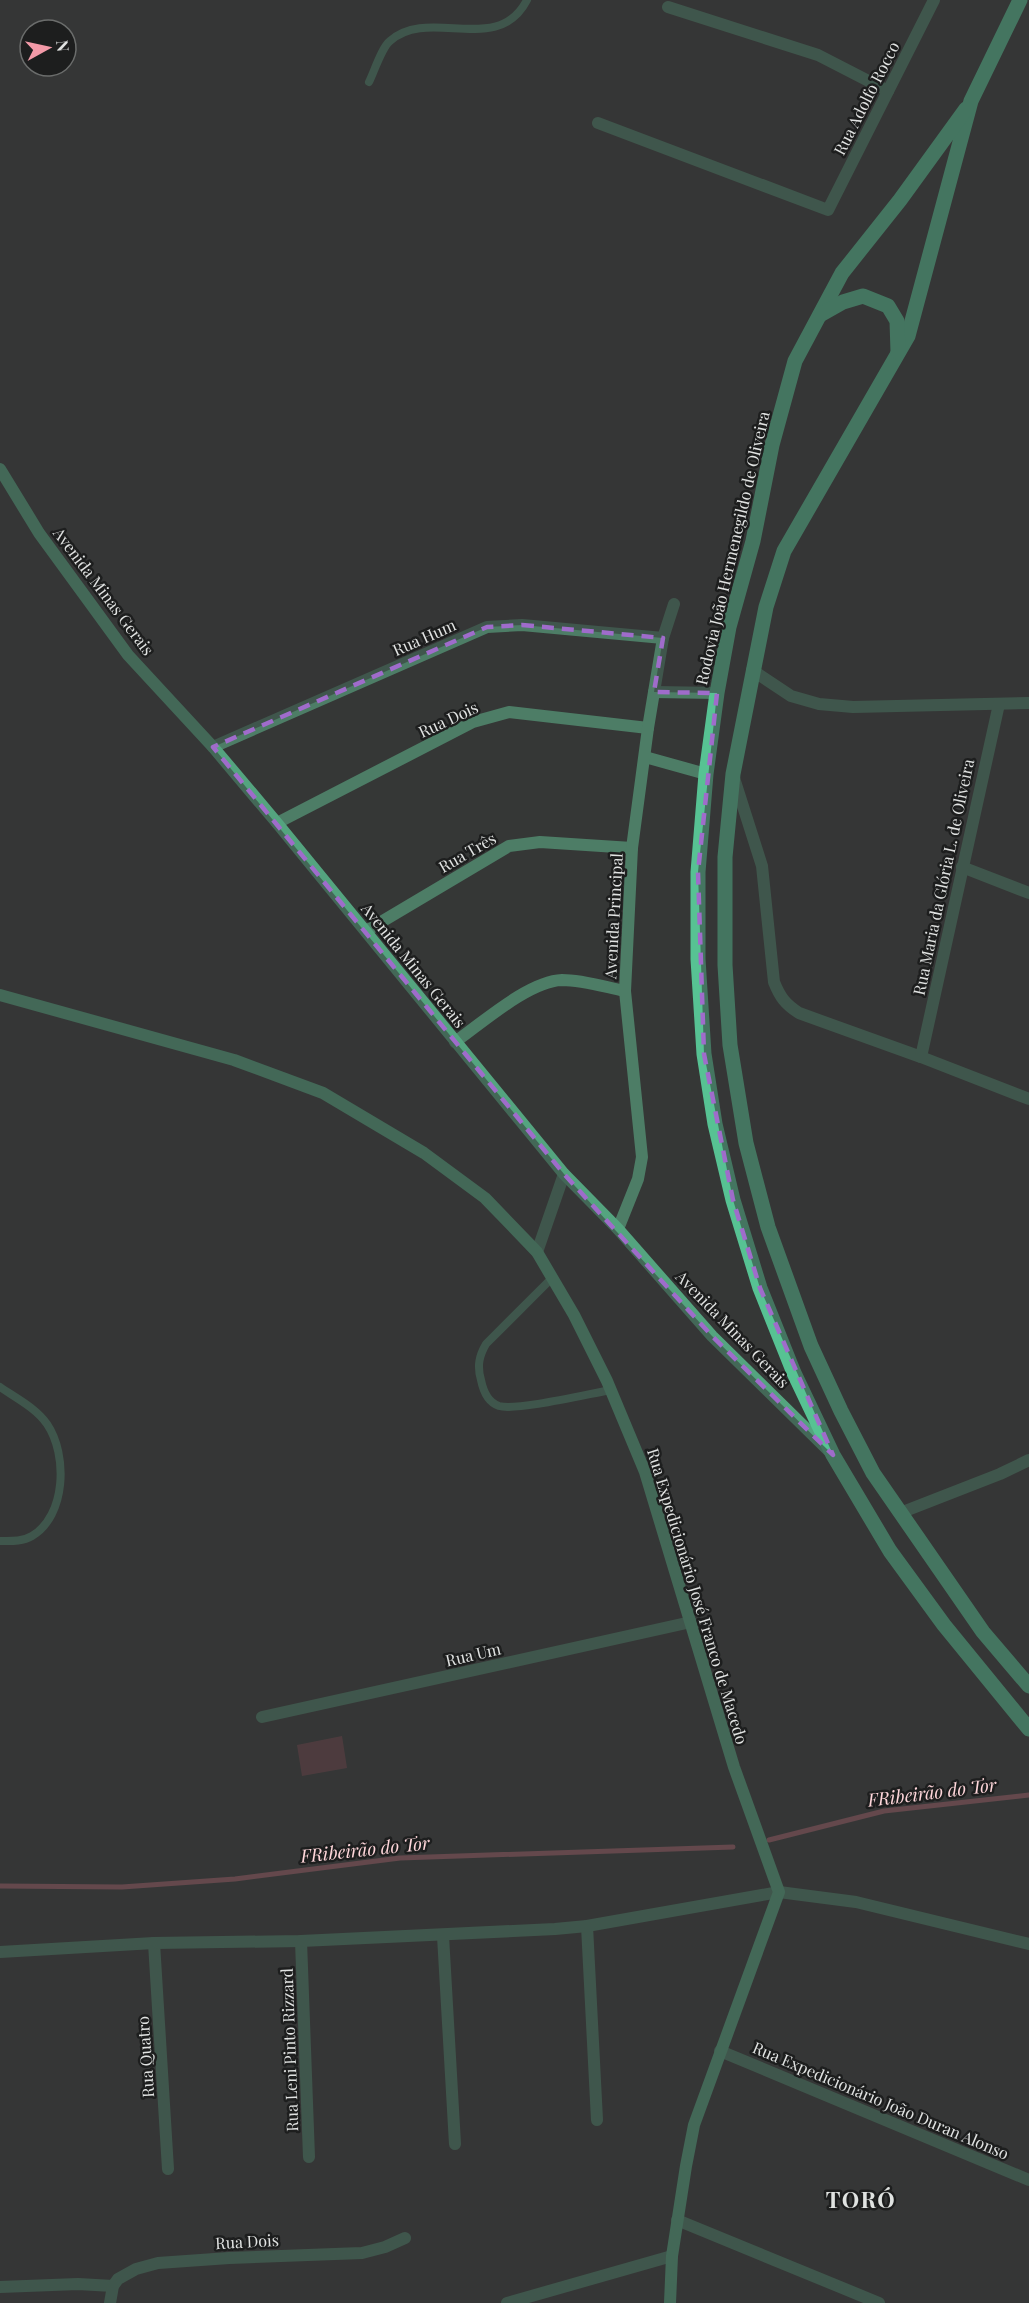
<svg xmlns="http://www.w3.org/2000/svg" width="1029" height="2303" font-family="'Playfair Display',serif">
<rect width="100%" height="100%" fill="#353736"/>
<polygon fill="#6c4248" points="342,1736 347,1768 302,1776 297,1745"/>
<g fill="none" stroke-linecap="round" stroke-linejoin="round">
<g stroke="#9d5d67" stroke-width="5">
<polyline points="769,1840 884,1811 1029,1795"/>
<polyline points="0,1886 122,1887 235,1879 400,1858 733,1847"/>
</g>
<g stroke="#4d7d66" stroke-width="8">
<path d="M369,82c5,-10 13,-35 21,-41 39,-35 108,16 137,-41"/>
<path d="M552,1278l-66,66c-7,12 -9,22 -5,36 2,10 6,22 18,26 18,5 89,-12 112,-16"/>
<path d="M0,1387c16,11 36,21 47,37 21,31 19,92 -15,112 -10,6 -22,5 -32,5"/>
</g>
<g stroke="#4d7d66" stroke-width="12">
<polyline points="668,7 818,55 888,91"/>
<polyline points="598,123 828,210 934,0"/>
<polyline points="752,670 791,696 819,704 853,707 1029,703"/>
<polyline points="654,692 717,693"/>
<polyline points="213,747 487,627 522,625 663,638"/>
<polyline points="645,757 706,774"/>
<path d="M734,778l28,88 12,116c6,15 11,22 25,31l122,44 108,42"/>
<polyline points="277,823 473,722 509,712 648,728"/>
<polyline points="962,867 1029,893"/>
<polyline points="366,931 509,846 540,842 632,848"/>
<path d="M455,1042c27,-19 74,-61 107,-62 21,0 43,7 63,11"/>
<polyline points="921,1057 999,704"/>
<polyline points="618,1229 638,1179 642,1157 625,991 632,848 648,728 663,638 674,604"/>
<polyline points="537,1252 564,1174"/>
<polyline points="900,1513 1000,1474 1029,1460"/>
<polyline points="262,1717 691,1622"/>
<polyline points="587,1926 597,2120"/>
<polyline points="443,1936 455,2144"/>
<polyline points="301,1941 309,2157"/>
<polyline points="154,1943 168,2169"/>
<polyline points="0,1952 154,1943 301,1941 555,1929 587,1926 779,1892 856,1902 1029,1944"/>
<polyline points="720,2051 1029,2180"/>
<polyline points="677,2220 879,2303"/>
<polyline points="0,2287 78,2284 113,2286"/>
<polyline points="110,2303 113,2286 118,2279 136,2269 158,2263 229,2258 362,2253 385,2247 405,2238"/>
<polyline points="507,2303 672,2256"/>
</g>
<g stroke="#54a47f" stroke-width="12">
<polyline points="0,469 39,533 128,655 213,747 277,823 564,1174 618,1229 712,1336 828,1450"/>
<polyline points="0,995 234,1060 323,1093 424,1153 485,1198 537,1252 574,1315 607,1381 645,1472 734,1767 779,1892 694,2125 686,2166 672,2256 670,2303"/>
</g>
<g stroke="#57c293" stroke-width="15">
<polyline points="1020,0 971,101 908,336 784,551 766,607 733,774 725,857 725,965 730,1045 746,1143 768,1227 811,1346 841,1411 873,1473 983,1632 1029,1686"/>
<polyline points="966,109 900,200 842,273 795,361 772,445 753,541 729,627 717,693 706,774 698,872 698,959 704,1054 715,1124 733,1200 760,1288 794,1373 833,1455 890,1551 944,1625 1029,1729"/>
<polyline points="820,315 843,302 863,296 888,306 897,321 898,352"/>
</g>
</g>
<path d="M0 0H1029V2303H0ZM522,625l141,13 -9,54 63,1 -19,179 6,182 29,146 27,88 73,167 -121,-119 -148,-162 -351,-427 274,-120z" fill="#353736" fill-opacity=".55" fill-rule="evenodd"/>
<path fill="none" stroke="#9f6ccb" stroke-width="4.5" stroke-dasharray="12 8" stroke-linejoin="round" d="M522,625l141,13 -9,54 63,1 -19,179 6,182 29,146 27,88 73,167 -121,-119 -148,-162 -351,-427 274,-120z"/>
<g text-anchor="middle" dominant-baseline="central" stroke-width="5" stroke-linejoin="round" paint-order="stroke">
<g font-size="16" fill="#e1e3e2" stroke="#1d1e1e">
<text transform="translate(866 98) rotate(-63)">Rua Adolfo Rocco</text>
<text transform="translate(732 548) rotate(-77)">Rodovia João Hermenegildo de Oliveira</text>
<text transform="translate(104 591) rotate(53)">Avenida Minas Gerais</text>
<text transform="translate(424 637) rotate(-24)">Rua Hum</text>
<text transform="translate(448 719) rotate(-25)">Rua Dois</text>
<text transform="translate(467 852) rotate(-30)">Rua Três</text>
<text transform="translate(943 877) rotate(-78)">Rua Maria da Glória L. de Oliveira</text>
<text transform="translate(613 916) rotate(-87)">Avenida Principal</text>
<text transform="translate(414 965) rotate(51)">Avenida Minas Gerais</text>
<text transform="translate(733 1329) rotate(46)">Avenida Minas Gerais</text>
<text transform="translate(698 1596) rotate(73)">Rua Expedicionário José Franco de Macedo</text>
<text transform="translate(473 1654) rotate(-13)">Rua Um</text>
<text transform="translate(289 2050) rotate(-92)">Rua Leni Pinto Rizzard</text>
<text transform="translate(145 2057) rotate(-94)">Rua Quatro</text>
<text transform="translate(881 2100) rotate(23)">Rua Expedicionário João Duran Alonso</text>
<text transform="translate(247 2241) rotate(-3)">Rua Dois</text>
</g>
<g font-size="18" font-style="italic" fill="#ffd7db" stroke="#1d1e1e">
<text transform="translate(932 1792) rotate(-7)">FRibeirão do Tor</text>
<text transform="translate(365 1849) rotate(-6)">FRibeirão do Tor</text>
</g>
<g font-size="22" font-weight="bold" letter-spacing="1.5" fill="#e0e3e1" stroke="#1d1e1e">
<text x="861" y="2199">TORÓ</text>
</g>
</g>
<g transform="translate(48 48) rotate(82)"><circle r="28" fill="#1d1e1e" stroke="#6b6d6c" stroke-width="1.5"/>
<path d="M0-4.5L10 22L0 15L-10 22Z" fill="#f39aa8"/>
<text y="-9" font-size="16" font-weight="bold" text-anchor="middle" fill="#e1e3e2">N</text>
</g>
</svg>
